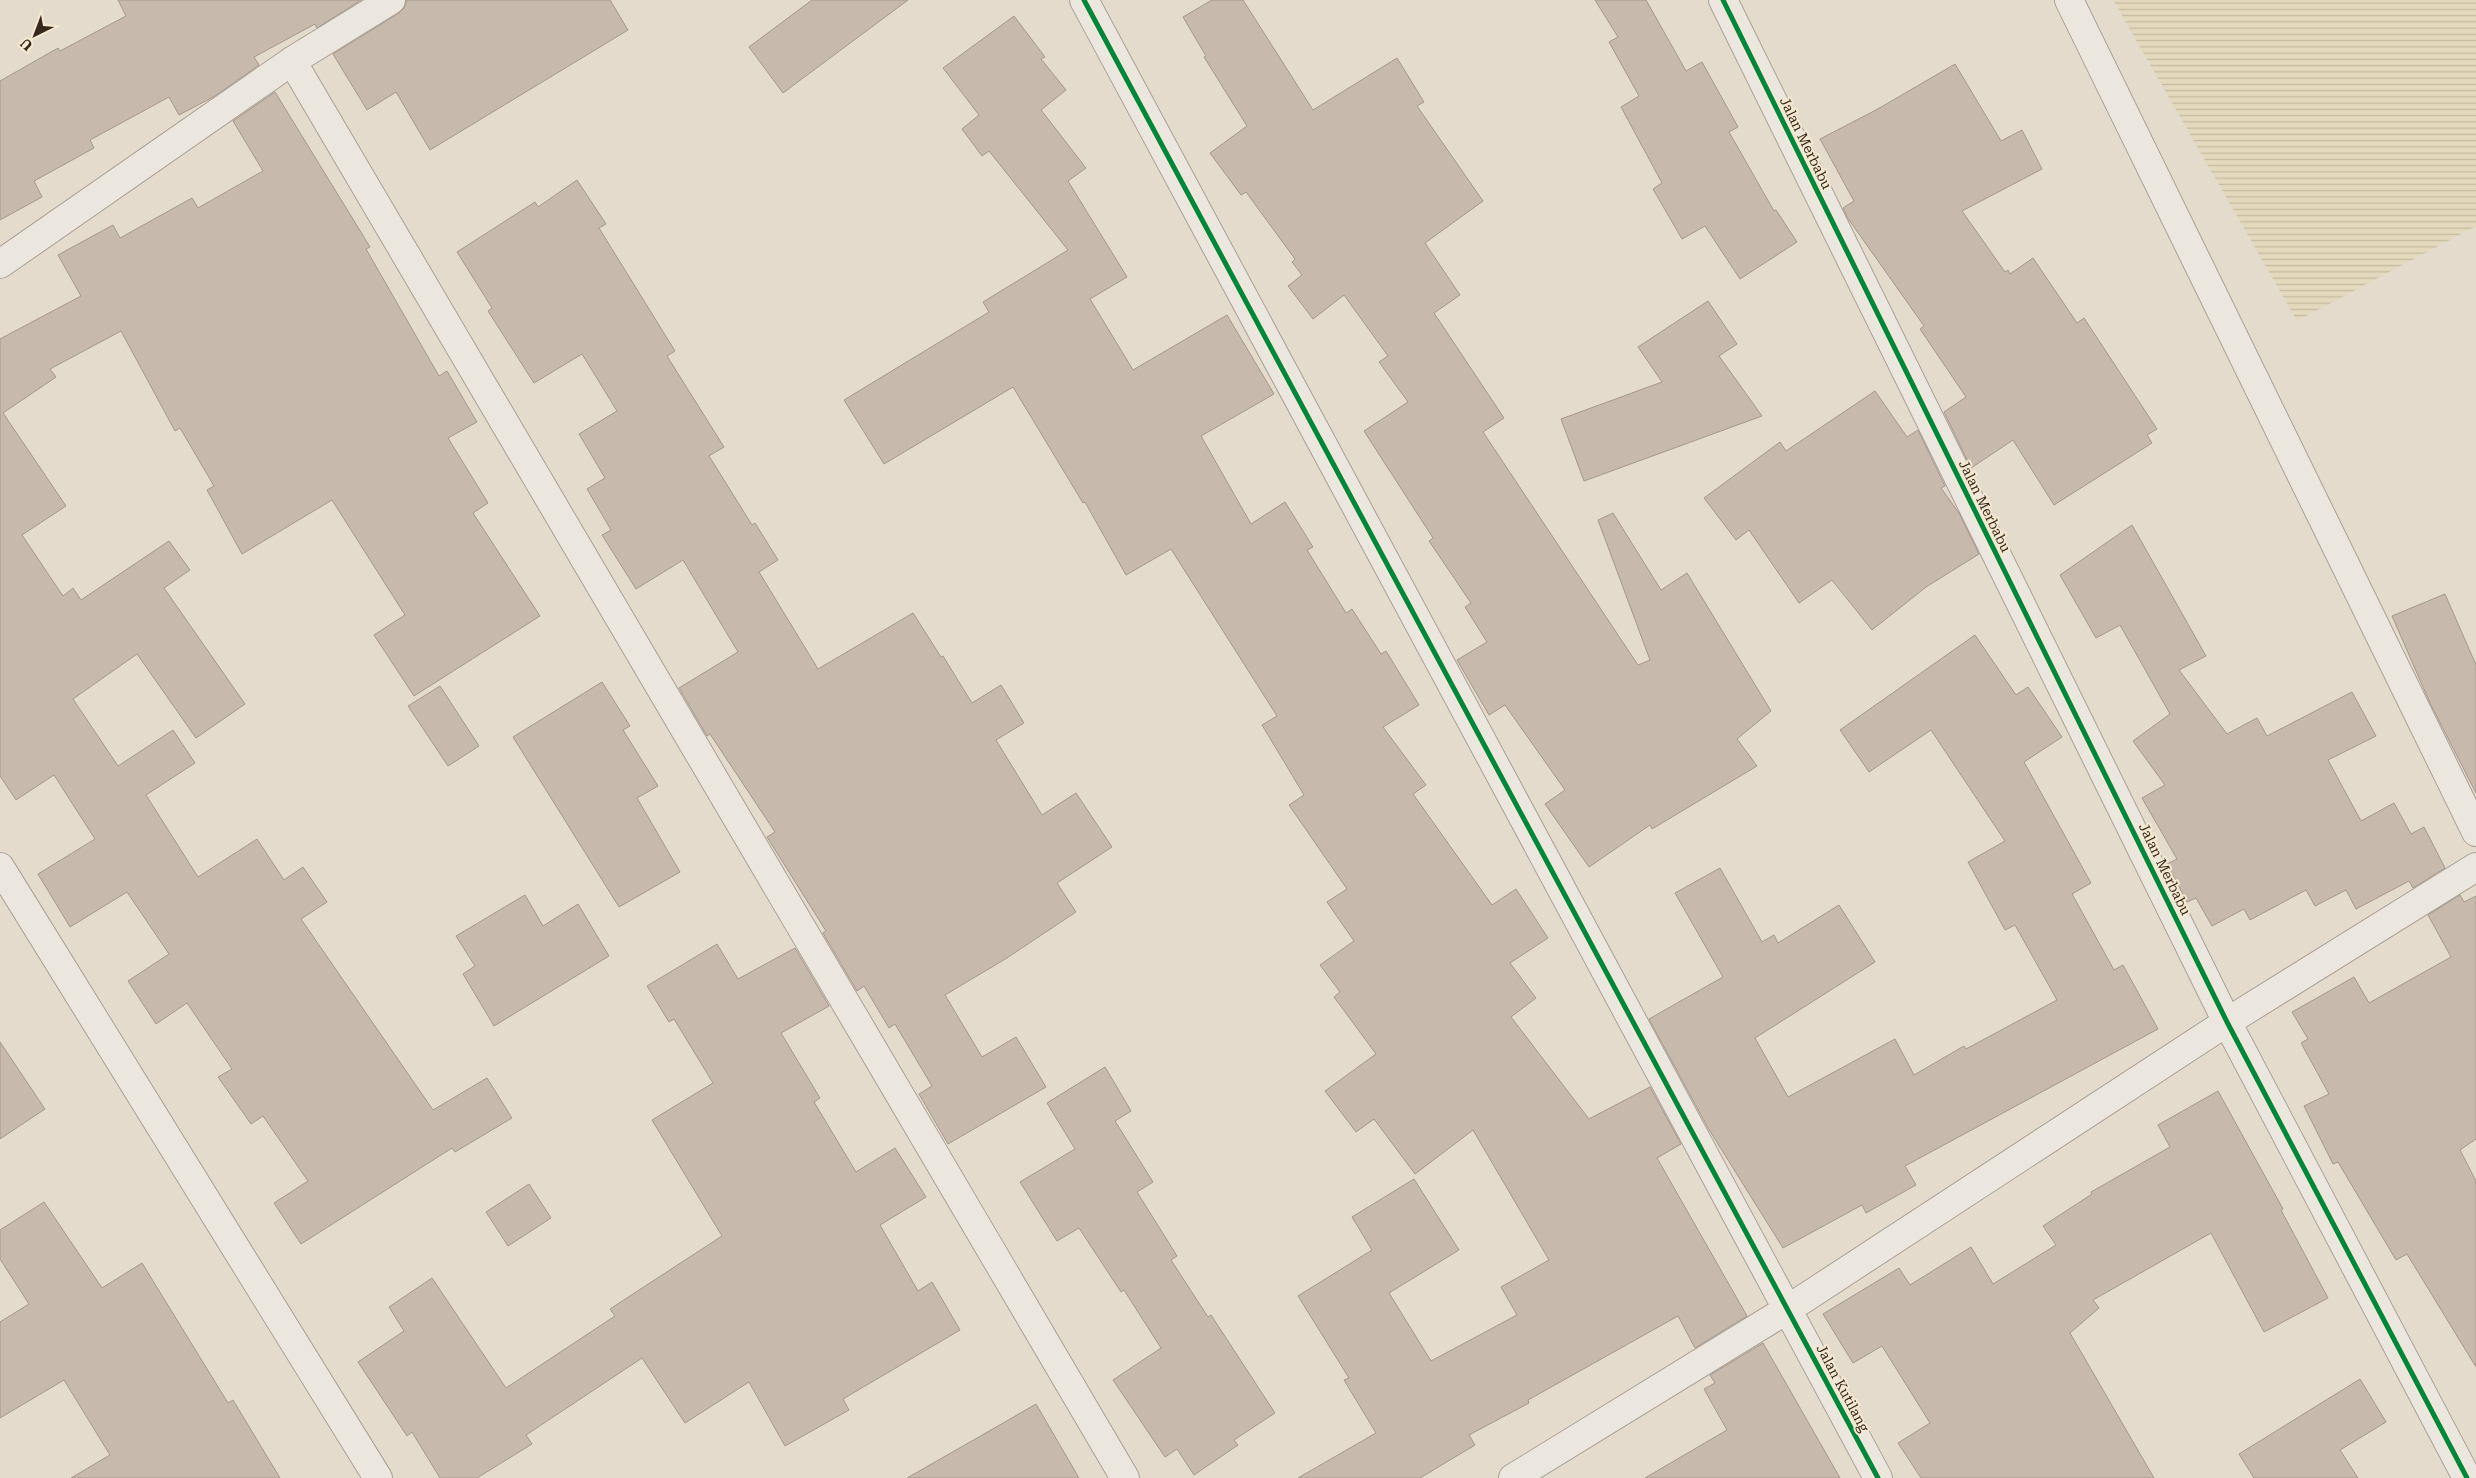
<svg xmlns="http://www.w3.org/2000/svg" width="2476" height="1478" font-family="'Roboto Serif',serif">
<defs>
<pattern id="farmland-rules" width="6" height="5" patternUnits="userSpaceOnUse" patternTransform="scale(1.25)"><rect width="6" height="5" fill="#e4d9bc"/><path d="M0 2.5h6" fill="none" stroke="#c4baa1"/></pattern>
</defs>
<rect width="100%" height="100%" fill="#e4dbcc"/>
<polygon fill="url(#farmland-rules)" points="2113,0 2476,0 2476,226 2297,321"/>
<g fill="#c8b9ad" stroke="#a4978b">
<polygon points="118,0 361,0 317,28 315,24 254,57 259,65 215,96 179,115 169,97 90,140 94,148 34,181 42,197 0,220 0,81 58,48 60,51 126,16"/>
<polygon points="407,0 610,0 628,30 430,150 396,92 367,110 333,54 399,13 404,8"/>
<polygon points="812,0 908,0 783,93 749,47"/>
<polygon points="1212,0 1243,0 1313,110 1397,58 1424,102 1417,106 1483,201 1425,243 1460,295 1434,313 1504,418 1483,432 1638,665 1650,660 1598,520 1613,513 1661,590 1687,573 1771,711 1737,739 1757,766 1652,829 1650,825 1589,867 1545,804 1565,790 1505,705 1489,715 1457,660 1487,642 1465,607 1471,603 1429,541 1433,538 1364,431 1408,402 1379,362 1388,356 1344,295 1313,319 1288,286 1302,275 1292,262 1295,259 1246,192 1241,195 1210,153 1247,126 1204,57 1206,56 1183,17"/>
<polygon points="1595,0 1646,0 1686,71 1702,62 1738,127 1729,132 1774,211 1776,210 1797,242 1740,279 1705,226 1682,239 1653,189 1662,183 1621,107 1639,96 1609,42 1618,37"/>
<polygon points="1014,16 1045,57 1041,59 1066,90 1041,110 1086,168 1068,181 1127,277 1090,299 1133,370 1227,315 1274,394 1201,436 1251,524 1285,502 1313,547 1307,550 1346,613 1352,609 1381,654 1386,651 1419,705 1383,727 1426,785 1413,794 1492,905 1516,889 1548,938 1510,963 1536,998 1511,1017 1589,1119 1650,1087 1681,1144 1657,1158 1747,1316 1695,1348 1678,1316 1528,1400 1529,1403 1469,1435 1475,1445 1420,1478 1298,1478 1376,1433 1344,1380 1349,1378 1298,1296 1372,1250 1352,1217 1414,1179 1459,1250 1389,1293 1431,1361 1517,1315 1501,1287 1549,1260 1473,1130 1415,1174 1374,1119 1356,1132 1325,1091 1376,1054 1334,997 1340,992 1320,965 1354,941 1327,902 1347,889 1289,805 1304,795 1262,725 1277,716 1171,549 1126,575 1085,502 1083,503 1013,387 884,464 844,400 989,312 983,302 1068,250 989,151 982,156 962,129 979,115 943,68"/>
<polygon points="1955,64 2001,141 2022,130 2042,169 1962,211 2005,272 2008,270 2010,274 2033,258 2077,323 2084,318 2157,429 2147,435 2152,443 2054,505 2013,440 1971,468 1944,412 1966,397 1920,329 1924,326 1847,217 1843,208 1854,201 1820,139 1876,110"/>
<polygon points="275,92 370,247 366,249 439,376 447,371 477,422 448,438 488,503 473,513 540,616 414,696 374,635 405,615 332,500 242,554 207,490 214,486 180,428 175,431 121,331 50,369 56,377 3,413 66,506 22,535 63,596 73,588 81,600 169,541 190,570 164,588 245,704 196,738 137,654 73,699 118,766 173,730 195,763 146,795 198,877 257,839 284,880 303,867 327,902 301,919 433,1110 487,1078 512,1118 455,1152 452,1148 301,1244 274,1203 308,1181 263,1116 251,1124 218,1077 232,1069 187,1003 156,1024 128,981 169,954 127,892 70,927 38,874 95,839 54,775 16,800 0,776 0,339 81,296 58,255 113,225 120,238 192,198 198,208 263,171 233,121"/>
<polygon points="577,180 606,224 599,228 675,351 667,356 724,447 709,456 752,525 755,523 778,560 759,572 818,669 913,613 941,657 943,656 972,703 1001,685 1024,723 996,740 1042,815 1076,793 1112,847 1057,883 1076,912 1007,958 945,995 982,1057 1016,1037 1046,1087 948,1144 919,1094 932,1086 895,1024 889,1028 864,986 857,991 823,933 826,931 767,837 775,832 710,734 707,736 679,688 738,652 683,560 636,589 602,535 611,530 587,489 605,478 579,434 617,411 582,354 534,383 488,311 492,308 457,252 535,202 538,207"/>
<polygon points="1708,301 1737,344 1719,356 1762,416 1584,481 1561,419 1662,382 1638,347"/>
<polygon points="1875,391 1907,437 1918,430 1945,486 1941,488 1959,513 1979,554 1926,587 1872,630 1832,580 1799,603 1749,530 1736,540 1704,498 1780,442 1786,451"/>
<polygon points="2132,525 2206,656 2179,670 2227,734 2257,718 2267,736 2352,692 2376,736 2328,760 2361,821 2394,803 2411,834 2424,827 2445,868 2413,888 2409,881 2356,909 2346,890 2315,906 2306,890 2250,920 2244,909 2212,926 2196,898 2187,902 2167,864 2177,859 2142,798 2165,785 2133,741 2170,714 2120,625 2096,638 2060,575"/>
<polygon points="2445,594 2476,665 2476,793 2430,703 2392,616"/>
<polygon points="1975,635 2016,695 2028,687 2062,737 2024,762 2091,883 2072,894 2114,970 2123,965 2158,1029 1905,1166 1916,1185 1866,1213 1862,1205 1783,1248 1708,1128 1649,1019 1723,977 1675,893 1720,868 1762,942 1774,935 1778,943 1839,905 1875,962 1755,1038 1788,1097 1895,1039 1914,1075 1964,1046 1966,1049 2057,1000 2015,925 2005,930 1968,862 2005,841 1931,730 1869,772 1840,730"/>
<polygon points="602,682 630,726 623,730 658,786 637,798 680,872 619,907 513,737"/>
<polygon points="440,686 479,746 448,766 408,706"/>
<polygon points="525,895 543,926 578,904 609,956 494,1026 463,974 475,966 456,936"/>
<polygon points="2460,895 2464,902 2476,896 2476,1139 2460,1150 2476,1181 2476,1367 2407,1254 2396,1260 2338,1162 2333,1164 2304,1106 2329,1094 2301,1043 2308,1039 2292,1012 2354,977 2369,1003 2451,957 2428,915"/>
<polygon points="717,944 738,979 795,948 829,1006 781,1033 820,1098 814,1102 856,1172 895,1148 926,1197 880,1225 918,1291 932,1282 960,1330 843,1399 849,1410 785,1446 749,1382 685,1423 642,1358 526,1435 532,1444 477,1478 440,1478 412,1432 407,1436 358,1362 404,1331 389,1307 432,1278 506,1388 615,1316 610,1309 722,1236 652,1120 713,1083 674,1019 669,1022 647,986"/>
<polygon points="0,1042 45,1109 0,1139"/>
<polygon points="1105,1067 1131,1111 1115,1121 1153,1182 1137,1192 1177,1256 1171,1260 1208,1317 1211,1315 1275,1413 1234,1440 1238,1445 1194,1475 1177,1449 1165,1457 1113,1380 1161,1348 1124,1290 1121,1292 1079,1228 1057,1241 1020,1182 1075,1149 1047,1103"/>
<polygon points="2218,1091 2283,1209 2281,1210 2328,1298 2264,1332 2211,1233 2093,1300 2099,1308 2070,1333 2154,1478 1921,1478 1898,1443 1930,1423 1882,1346 1853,1363 1823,1314 1899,1268 1910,1285 1971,1247 1993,1284 2056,1245 2043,1226 2092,1194 2091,1192 2170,1147 2158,1125"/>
<polygon points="529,1184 551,1218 508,1246 486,1212"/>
<polygon points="44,1202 102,1288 142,1263 228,1403 233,1400 280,1478 71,1478 110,1455 64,1380 0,1418 0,1322 29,1304 0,1259 0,1230"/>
<polygon points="1763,1343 1840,1478 1645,1478 1727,1430 1704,1389 1715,1383 1710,1375"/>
<polygon points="2360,1379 2386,1422 2340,1450 2358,1478 2254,1478 2239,1454"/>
<polygon points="1036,1404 1079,1478 907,1478 984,1434"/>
</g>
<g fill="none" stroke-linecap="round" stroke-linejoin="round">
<g stroke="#a9a095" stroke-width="30">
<g id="minor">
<polyline points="1084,0 1878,1478"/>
<polyline points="1723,0 2227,1022 2467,1478"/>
<polyline points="2069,0 2476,832"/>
<polyline points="292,61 1125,1478"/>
<polyline points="0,264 292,61 391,0"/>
<polyline points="0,867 378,1478"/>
<polyline points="1513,1478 1788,1309 2227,1022 2476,867"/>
</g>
</g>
<use href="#minor" stroke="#ece7de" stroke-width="28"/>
<g stroke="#f5e9d1" stroke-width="8">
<g id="cycleway">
<polyline points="1084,0 1878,1478"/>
<polyline points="1723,0 2227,1022 2467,1478"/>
</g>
</g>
<use href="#cycleway" stroke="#00873e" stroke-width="5"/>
</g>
<g text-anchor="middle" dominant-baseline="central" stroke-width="4" stroke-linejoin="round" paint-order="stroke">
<g font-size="14" fill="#37281d" stroke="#f5e9d1">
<text transform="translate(1806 143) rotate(64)">Jalan Merbabu</text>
<text transform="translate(1985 506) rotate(64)">Jalan Merbabu</text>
<text transform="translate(2165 869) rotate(64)">Jalan Merbabu</text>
<text transform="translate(1843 1388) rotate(62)">Jalan Kutilang</text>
</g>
</g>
<g transform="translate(35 35) rotate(222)" stroke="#f5e9d1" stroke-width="4" paint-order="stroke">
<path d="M0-4L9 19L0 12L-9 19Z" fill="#37281d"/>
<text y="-8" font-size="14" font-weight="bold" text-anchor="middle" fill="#37281d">U</text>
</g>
</svg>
